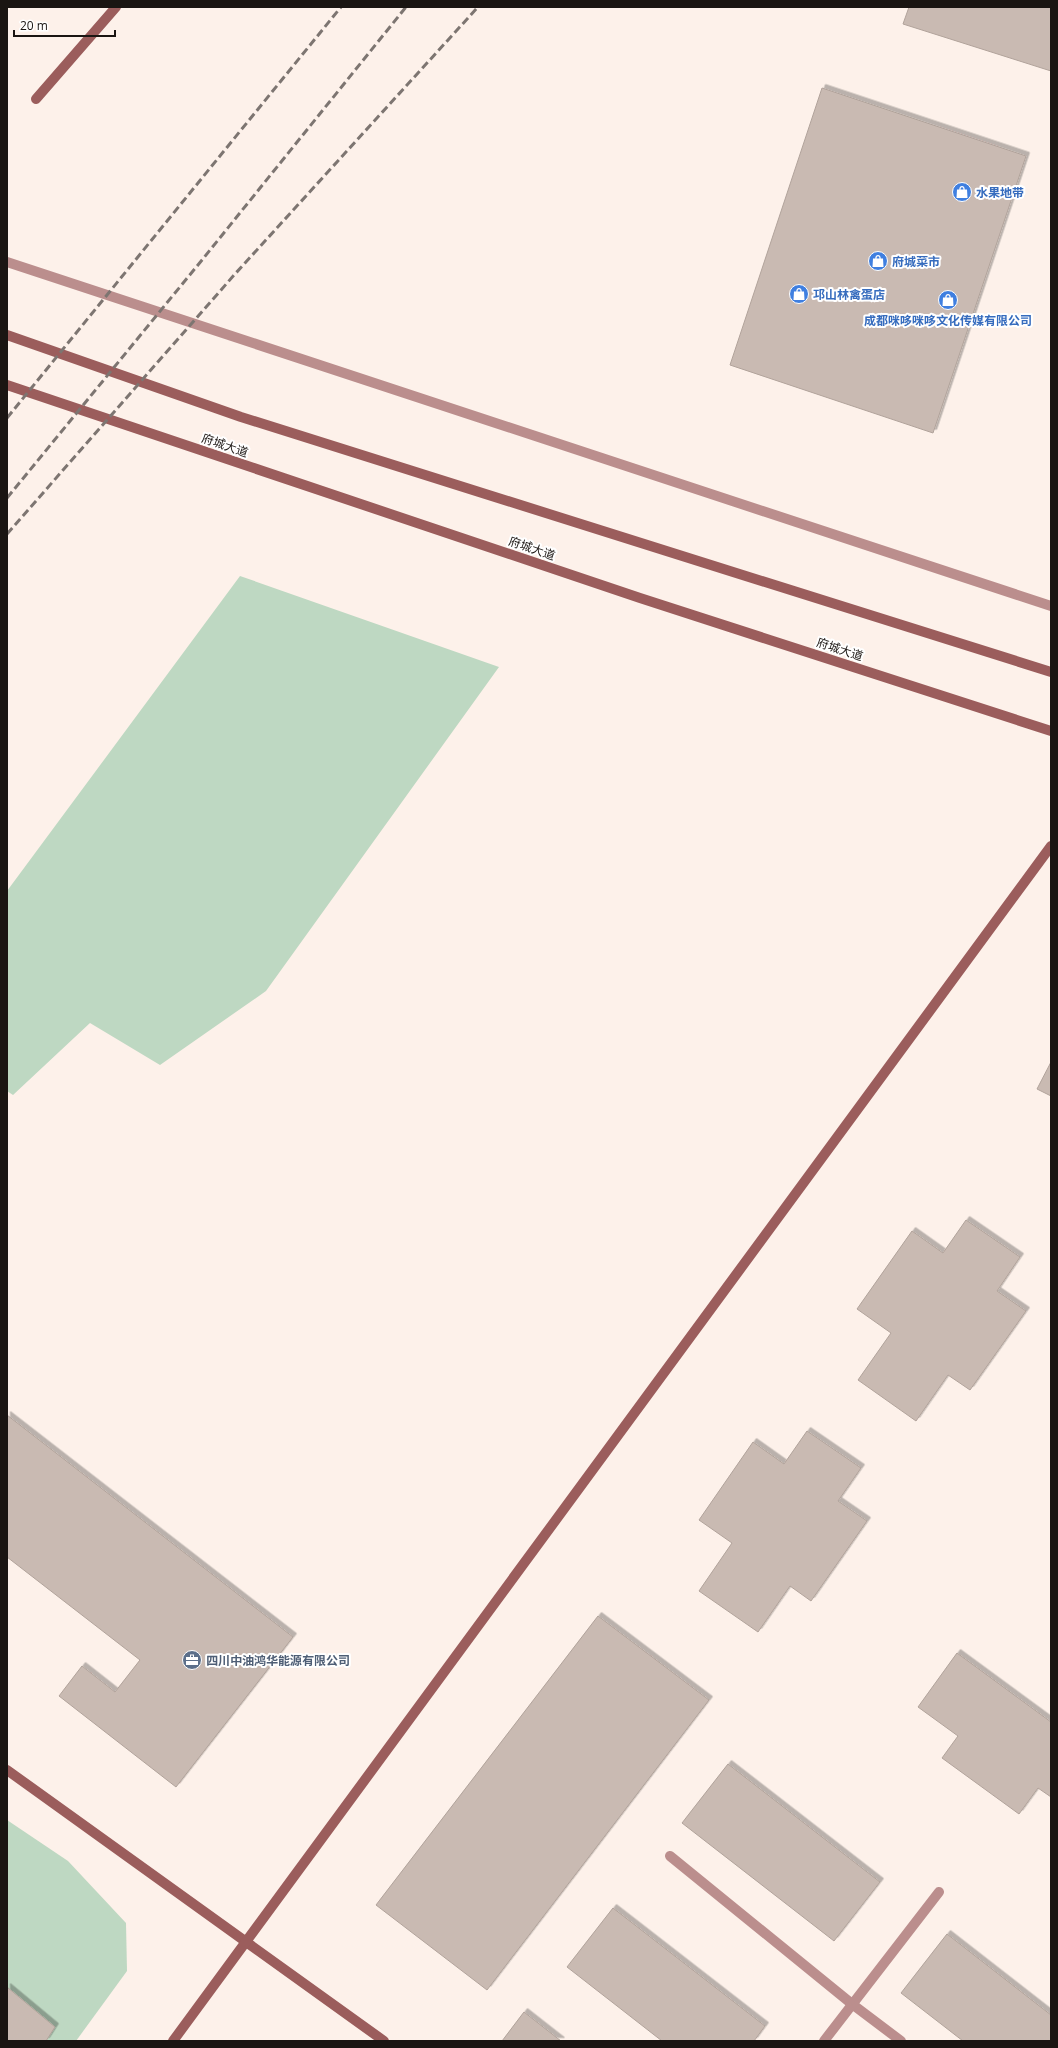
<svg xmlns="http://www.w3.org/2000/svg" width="1058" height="2048" font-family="'Open Sans','Noto Sans SC',sans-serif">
<defs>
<filter id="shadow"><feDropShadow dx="3.5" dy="-3.5" stdDeviation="0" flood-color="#0004"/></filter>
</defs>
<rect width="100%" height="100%" fill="#fdf1ea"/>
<g fill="#bed8c2">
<polygon points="240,576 499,667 266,991 160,1065 90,1023 13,1095 7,1091 7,891"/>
<polygon points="7,1820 68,1861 126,1923 127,1971 76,2041 7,2041"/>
</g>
<g fill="#c9bab2" stroke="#b1a39b" filter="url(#shadow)">
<polygon points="909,7 1051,7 1051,71 903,24"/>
<polygon points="822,88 1026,156 933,433 730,365"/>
<polygon points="1051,1062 1051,1096 1037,1089"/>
<polygon points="966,1220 1020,1257 997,1291 1026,1311 970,1390 948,1375 916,1421 858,1380 891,1333 857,1309 912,1231 943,1253"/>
<polygon points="7,1415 293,1637 176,1787 59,1696 82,1666 115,1692 140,1660 7,1557"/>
<polygon points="807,1431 861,1468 838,1501 867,1521 811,1601 790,1586 758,1632 699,1591 732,1543 699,1520 753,1442 784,1464"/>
<polygon points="598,1616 709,1700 487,1990 376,1905"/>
<polygon points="957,1653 1051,1722 1051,1797 1038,1788 1019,1814 942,1758 958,1736 918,1707"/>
<polygon points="728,1764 880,1882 834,1941 682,1823"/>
<polygon points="613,1908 765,2026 754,2041 662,2041 567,1967"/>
<polygon points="947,1934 1051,2015 1051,2041 963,2041 901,1993"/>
<polygon points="7,1987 55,2027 46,2041 7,2041"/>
<polygon points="524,2012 561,2041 502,2041"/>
</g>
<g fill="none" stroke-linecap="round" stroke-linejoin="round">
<g stroke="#bb8e8d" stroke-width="10">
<polyline points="7,262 1051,606"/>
<polyline points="670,1856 852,2004 901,2041"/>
<polyline points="824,2041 939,1892"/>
</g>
<g stroke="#9b5d5c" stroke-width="10">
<polyline points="36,99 116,7"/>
<polyline points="7,335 241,417 1051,672"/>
<polyline points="7,385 640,598 1051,731"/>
<polyline points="7,1770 384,2041"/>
<polyline points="173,2041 1051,846"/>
</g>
<g stroke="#7d7571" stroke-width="3" stroke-dasharray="8 4" stroke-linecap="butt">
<polyline points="7,418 341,7"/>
<polyline points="7,498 202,260 406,7"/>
<polyline points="7,534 235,274 478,7"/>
</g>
</g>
<defs>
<g id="shop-disc" transform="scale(1)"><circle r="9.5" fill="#3f7fe0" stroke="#fff"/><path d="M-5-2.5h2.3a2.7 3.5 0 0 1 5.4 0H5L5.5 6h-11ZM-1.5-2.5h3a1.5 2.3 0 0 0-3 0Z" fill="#fff"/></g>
<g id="office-disc" transform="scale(1)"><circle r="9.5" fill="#5c6f8a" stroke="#fff"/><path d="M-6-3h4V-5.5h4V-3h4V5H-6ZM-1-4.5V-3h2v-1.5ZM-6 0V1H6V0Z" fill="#fff"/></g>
</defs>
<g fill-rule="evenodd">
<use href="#shop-disc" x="962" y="192"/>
<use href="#shop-disc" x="878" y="261"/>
<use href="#shop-disc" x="799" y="294"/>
<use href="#shop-disc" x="948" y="300"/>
<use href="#office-disc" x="192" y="1660"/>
</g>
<g text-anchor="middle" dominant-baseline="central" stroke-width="4" stroke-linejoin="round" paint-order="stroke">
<g font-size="12" font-weight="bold" fill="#366cbe" stroke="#fff" text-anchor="start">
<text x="976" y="192">水果地带</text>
<text x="892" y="261">府城菜市</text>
<text x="813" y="294">邛山林禽蛋店</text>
<text x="948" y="320" text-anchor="middle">成都咪哆咪哆文化传媒有限公司</text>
</g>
<g font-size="12" fill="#1a1512" stroke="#fff">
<text transform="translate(225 445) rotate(19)">府城大道</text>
<text transform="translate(532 548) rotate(19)">府城大道</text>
<text transform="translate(840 649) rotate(18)">府城大道</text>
</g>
<g font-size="12" font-weight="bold" fill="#4e5e75" stroke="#fff" text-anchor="start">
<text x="206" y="1660">四川中油鸿华能源有限公司</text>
</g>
</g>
<rect width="1058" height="2048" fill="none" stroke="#1a1512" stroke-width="16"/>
<path d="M14 30v6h101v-6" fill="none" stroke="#1a1512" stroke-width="2"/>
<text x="20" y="30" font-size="12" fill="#1a1512" stroke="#ffffff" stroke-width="3" paint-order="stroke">20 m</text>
</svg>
